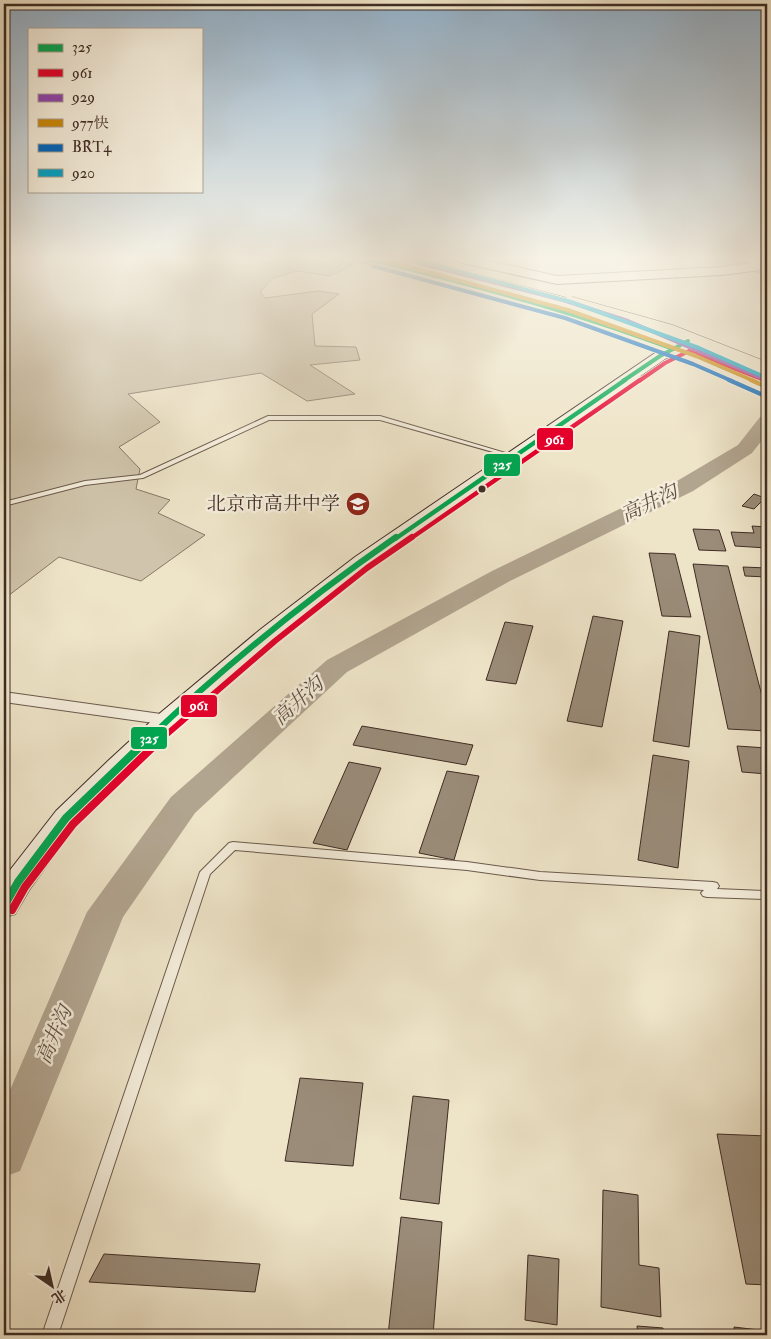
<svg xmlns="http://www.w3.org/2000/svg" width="771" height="1339" font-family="'IM FELL Double Pica','Noto Serif SC',serif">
<rect width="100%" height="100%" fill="#eee4c8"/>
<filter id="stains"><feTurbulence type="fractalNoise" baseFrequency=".004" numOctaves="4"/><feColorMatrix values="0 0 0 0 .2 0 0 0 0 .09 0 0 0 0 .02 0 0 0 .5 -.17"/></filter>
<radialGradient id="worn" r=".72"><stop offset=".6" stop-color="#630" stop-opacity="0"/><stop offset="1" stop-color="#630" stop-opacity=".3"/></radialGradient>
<polygon fill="#d0c5ac" stroke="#887868" points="4,258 260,258 262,264 303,258 324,258 353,265 329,276 297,271 273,278 260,292 265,298 318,291 339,294 312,314 315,346 356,347 360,360 310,365 355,394 307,401 261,373 128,394 160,422 119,447 140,469 136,489 170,500 158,513 205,535 141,581 59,557 4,599"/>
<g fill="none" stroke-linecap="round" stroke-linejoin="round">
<g fill="#b2a590" fill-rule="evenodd">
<polygon points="701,258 730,258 767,267 767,275 703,261"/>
<polygon points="767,415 767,434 752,453 693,491 510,581 347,672 195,813 123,917 20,1171 4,1177 4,1104 87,912 171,797 327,660 492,571 677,481 738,445 760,417"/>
</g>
</g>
<g fill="#9a8c79" stroke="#3f2c24">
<polygon points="754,494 765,498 754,509 742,506"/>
<polygon points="752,526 767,527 767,548 735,546 731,532 754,533"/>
<polygon points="693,529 719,530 726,551 699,550"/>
<polygon points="649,553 675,554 691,617 662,616"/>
<polygon points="693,564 728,566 767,715 767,731 728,729"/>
<polygon points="743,567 767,568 767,577 745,576"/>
<polygon points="593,616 623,621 602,727 567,721"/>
<polygon points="505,622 533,626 516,684 486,680"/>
<polygon points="669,631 700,636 689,747 653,741"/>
<polygon points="362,726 473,745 466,765 353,745"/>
<polygon points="737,746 767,748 767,774 742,772"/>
<polygon points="653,755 689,761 678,868 638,860"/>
<polygon points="349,762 381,768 347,850 313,843"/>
<polygon points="447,771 479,776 454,860 419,853"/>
<polygon points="300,1078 363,1083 353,1166 285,1161"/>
<polygon points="413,1096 449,1100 439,1204 400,1199"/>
<polygon points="717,1134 767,1136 767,1285 746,1284"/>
<polygon points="603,1190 638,1195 639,1265 659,1268 661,1317 601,1307"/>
<polygon points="401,1217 442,1222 433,1335 388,1335"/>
<polygon points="104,1254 260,1264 255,1292 89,1282"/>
<polygon points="528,1255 559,1259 557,1325 525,1320"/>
<polygon points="637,1326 663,1328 663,1335 638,1335"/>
<polygon points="734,1327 767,1331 767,1335 735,1335"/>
</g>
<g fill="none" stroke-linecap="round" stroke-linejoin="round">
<g stroke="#6b5a4d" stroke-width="2">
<g id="lane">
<polygon points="268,416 380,416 519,457 518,458 514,458 380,420 269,420 143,478 85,485 4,506 4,502 85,481 140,475"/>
<polygon points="233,842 467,862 540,872 713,882 717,883 719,886 717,889 767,891 767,899 707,897 703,896 701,893 704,890 540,880 467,870 235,850 210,874 58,1335 42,1335 200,872 229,843"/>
</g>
</g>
<g stroke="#6b5a4d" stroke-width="2">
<g id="street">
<polygon points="730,258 748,258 767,262 767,267"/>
<polygon points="4,692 168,715 174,716 177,720 174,724 168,725 4,702"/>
</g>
</g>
<g stroke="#3f2c24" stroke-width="2">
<g id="secondary">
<polygon points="355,258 378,258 402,264 404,267 398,271 357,261"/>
<polygon points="452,258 476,258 557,276 722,267 767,261 767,269 722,275 557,284 458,262"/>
<polygon points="475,274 600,307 602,310 595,314 471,281 469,278 471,275"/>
<polygon points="688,337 693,338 695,341 693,344 665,359 369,565 277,639 177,726 76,825 29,890 15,914 4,917 4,880 7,874 56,811 109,760 159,714 261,629 355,557 655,353"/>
</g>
</g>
<use href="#lane" fill="#f4eddb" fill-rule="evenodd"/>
<use href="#street" fill="#f4eddb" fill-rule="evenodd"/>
<use href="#secondary" fill="#f4eddb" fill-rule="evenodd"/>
<g stroke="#3f2c24" stroke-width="16" stroke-linecap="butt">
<polyline id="primary-bridge" points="570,304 670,332 767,370"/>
</g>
<g stroke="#3f2c24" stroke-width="17" stroke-linecap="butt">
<polyline id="highway-bridge-far1" points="375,258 568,310 696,356 754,381"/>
</g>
<g stroke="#3f2c24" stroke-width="22" stroke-linecap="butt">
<polyline id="highway-bridge" points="751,380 767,387"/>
</g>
<use href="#primary-bridge" stroke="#eee4c8" stroke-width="15"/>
<use href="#highway-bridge-far1" stroke="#eee4c8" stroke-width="16"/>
<use href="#highway-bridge" stroke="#eee4c8" stroke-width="21"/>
<g stroke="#f4eddb" stroke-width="5.5">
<g id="bus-1-far3">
<path d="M363,258c105,25 209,53 310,91"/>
<polyline points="623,381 660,356 688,341"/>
</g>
</g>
<g stroke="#f4eddb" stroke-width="7">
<polyline id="bus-1-far2" points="395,539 625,380"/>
</g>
<g stroke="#f4eddb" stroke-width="10">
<path id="bus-1-far1" d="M146,741c75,-72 164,-144 250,-204"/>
</g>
<g stroke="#f4eddb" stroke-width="11">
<polyline id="bus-1" points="4,906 18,882 66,818 147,740"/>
</g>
<g stroke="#f4eddb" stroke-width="5.5">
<polyline id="bus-2-far3" points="639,381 665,363 689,351 764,380"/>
</g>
<g stroke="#f4eddb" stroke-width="7">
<polyline id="bus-2-far2" points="410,539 640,380"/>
</g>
<g stroke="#f4eddb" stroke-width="10">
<polyline id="bus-2-far1" points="159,741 275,641 367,568 412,537"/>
</g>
<g stroke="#f4eddb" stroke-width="11">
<polyline id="bus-2" points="12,910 25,887 73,824 160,740"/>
</g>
<g stroke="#f4eddb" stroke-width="5.5">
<polyline id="bus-3" points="399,258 563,300 628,321 767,380"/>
</g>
<g stroke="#f4eddb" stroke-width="5.5">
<polyline id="bus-4-far1" points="377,258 568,310 696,356 754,381"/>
</g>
<g stroke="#f4eddb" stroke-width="7">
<polyline id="bus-4" points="751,380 767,387"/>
</g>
<g stroke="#f4eddb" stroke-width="5.5">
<polyline id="bus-5-far1" points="373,266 565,318 693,364 732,381"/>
</g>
<g stroke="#f4eddb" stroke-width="7">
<polyline id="bus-5" points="729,380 763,395"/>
</g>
<g stroke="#f4eddb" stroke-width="5.5">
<polyline id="bus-6" points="410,258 571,302 699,348 767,378"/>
</g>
<use href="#bus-1-far3" stroke="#00a651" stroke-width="4"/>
<use href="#bus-1-far2" stroke="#00a651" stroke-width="4.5"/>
<use href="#bus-1-far1" stroke="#00a651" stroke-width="6"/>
<use href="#bus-1" stroke="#00a651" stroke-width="8"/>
<use href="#bus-2-far3" stroke="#e4002b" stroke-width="4"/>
<use href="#bus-2-far2" stroke="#e4002b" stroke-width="4.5"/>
<use href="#bus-2-far1" stroke="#e4002b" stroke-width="6"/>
<use href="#bus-2" stroke="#e4002b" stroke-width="8"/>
<use href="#bus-3" stroke="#8e44ad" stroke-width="4"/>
<use href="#bus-4-far1" stroke="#c98809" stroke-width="4"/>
<use href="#bus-4" stroke="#c98809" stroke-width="4.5"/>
<use href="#bus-5-far1" stroke="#0065bd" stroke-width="4"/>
<use href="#bus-5" stroke="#0065bd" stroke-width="4.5"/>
<use href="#bus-6" stroke="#03a3c6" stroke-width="4"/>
</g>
<linearGradient id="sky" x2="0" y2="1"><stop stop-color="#92aec5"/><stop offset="0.58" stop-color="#f7f3e6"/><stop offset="1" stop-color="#f7f3e6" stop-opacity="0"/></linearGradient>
<rect width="771" height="446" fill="url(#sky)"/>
<defs>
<g id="school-disc" transform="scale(1.25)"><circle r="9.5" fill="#8f2418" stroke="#f4eddb"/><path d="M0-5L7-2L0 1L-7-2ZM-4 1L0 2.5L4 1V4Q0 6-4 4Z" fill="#fff"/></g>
</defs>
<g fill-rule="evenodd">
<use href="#school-disc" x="358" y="504"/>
</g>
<circle fill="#3f2c24" stroke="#f4eddb" stroke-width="2" cx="482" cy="489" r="4.5"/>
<g text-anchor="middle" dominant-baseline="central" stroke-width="5" stroke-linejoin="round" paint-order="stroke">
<g font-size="19" fill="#3f2c24" stroke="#f4eddb" text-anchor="end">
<text x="340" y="504">北京市高井中学</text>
</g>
<g font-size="20" font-style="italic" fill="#625044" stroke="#f4eddb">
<text transform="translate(649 503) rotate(-26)">高井沟</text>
<text transform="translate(298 701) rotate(-42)">高井沟</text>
<text transform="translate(54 1035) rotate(-67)">高井沟</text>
</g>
</g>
<g stroke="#f4eddb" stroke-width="2">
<rect x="536" y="427" width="38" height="24" rx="5" fill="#e4002b"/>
<rect x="483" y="453" width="38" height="24" rx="5" fill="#00a651"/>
<rect x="180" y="694" width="38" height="24" rx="5" fill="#e4002b"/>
<rect x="130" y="726" width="38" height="24" rx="5" fill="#00a651"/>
</g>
<g font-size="14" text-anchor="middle" font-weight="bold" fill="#fff">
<text x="555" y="444">961</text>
<text x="502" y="469">325</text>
<text x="199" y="710">961</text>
<text x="149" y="743">325</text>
</g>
<rect width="771" height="1339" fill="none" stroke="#eee4c8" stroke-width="20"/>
<rect x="5" y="5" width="761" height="1329" fill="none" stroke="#3f2c24" stroke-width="2.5"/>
<rect x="10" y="10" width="751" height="1319" fill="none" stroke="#3f2c24"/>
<rect x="28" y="28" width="175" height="165" fill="#f4eddb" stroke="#aca092"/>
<rect x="38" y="44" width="25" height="8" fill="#00a651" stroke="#aca092"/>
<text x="72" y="52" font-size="15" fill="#3f2c24">325</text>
<rect x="38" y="69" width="25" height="8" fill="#e4002b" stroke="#aca092"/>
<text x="72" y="78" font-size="15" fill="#3f2c24">961</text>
<rect x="38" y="94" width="25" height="8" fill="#8e44ad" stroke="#aca092"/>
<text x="72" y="102" font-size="15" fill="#3f2c24">929</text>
<rect x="38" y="119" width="25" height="8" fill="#c98809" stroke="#aca092"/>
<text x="72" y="128" font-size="15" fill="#3f2c24">977快</text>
<rect x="38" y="144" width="25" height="8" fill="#0065bd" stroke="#aca092"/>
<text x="72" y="152" font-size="15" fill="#3f2c24">BRT4</text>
<rect x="38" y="169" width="25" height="8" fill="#03a3c6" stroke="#aca092"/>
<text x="72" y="178" font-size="15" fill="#3f2c24">920</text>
<g transform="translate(52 1286) rotate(146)" stroke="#f4eddb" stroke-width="4" paint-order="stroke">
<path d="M0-4L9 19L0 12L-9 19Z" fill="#3f2c24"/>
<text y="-8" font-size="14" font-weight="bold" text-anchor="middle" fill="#3f2c24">北</text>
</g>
<rect width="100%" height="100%" filter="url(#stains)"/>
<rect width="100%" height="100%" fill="url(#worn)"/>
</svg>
